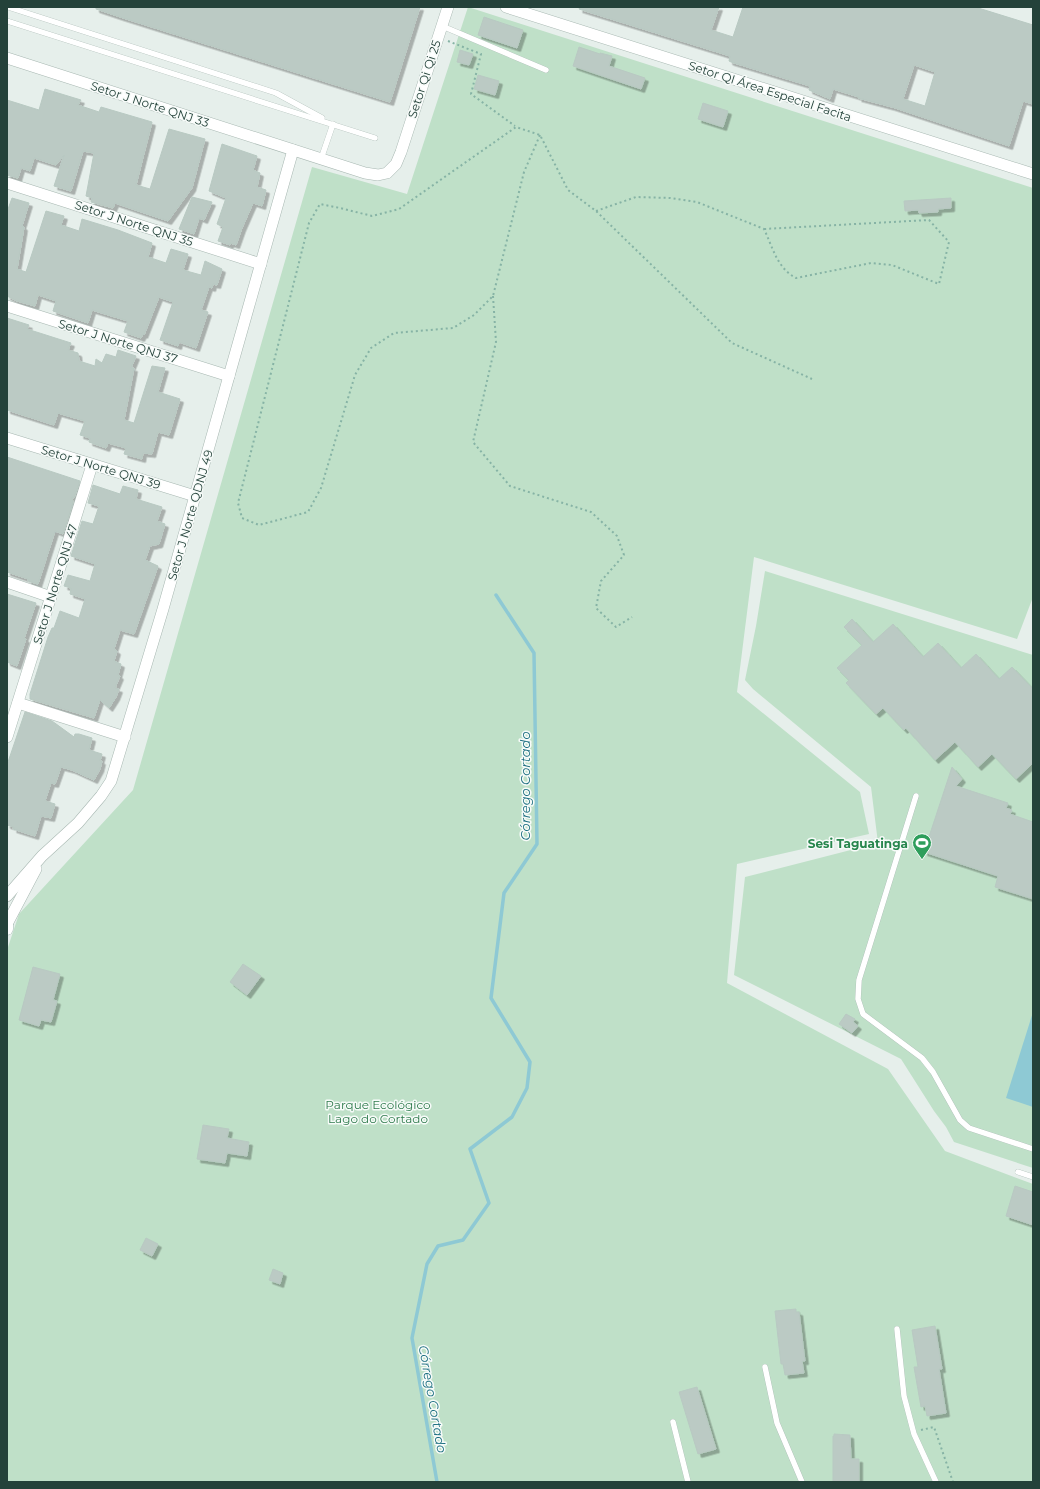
<svg xmlns="http://www.w3.org/2000/svg" width="1040" height="1489" font-family="Montserrat,sans-serif">
<defs>
<filter id="shadow"><feDropShadow dx="3.5" dy="3.5" stdDeviation="0" flood-color="#0004"/></filter>
</defs>
<rect width="100%" height="100%" fill="#e6efeb"/>
<g fill="#bfe0c8">
<polygon points="468,7 1033,188 1033,597 1017,639 754,557 737,692 860,792 869,834 737,864 727,983 888,1069 945,1151 1033,1184 1033,1482 7,1482 7,950 19,914 133,790 312,167 407,194"/>
<polygon points="765,571 1033,655 1033,1168 954,1142 946,1127 934,1111 901,1059 734,975 745,877 878,843 871,787 753,689 745,680 756,626"/>
</g>
<polygon fill="#8ec9d4" points="1033,1012 1033,1107 1006,1098"/>
<g fill="none" stroke-linecap="round" stroke-linejoin="round">
<polyline stroke="#8ec9d4" stroke-width="3.5" points="437,1482 412,1338 427,1264 438,1246 463,1240 489,1203 470,1149 512,1117 527,1088 530,1062 491,998 504,893 537,844 534,653 496,595"/>
</g>
<g fill="#bbcac4" stroke="#b8c9c2" fill-rule="evenodd" filter="url(#shadow)">
<polygon points="96,7 420,7 390,102 120,17 96,9"/>
<path d="M580,7h139l-8,23 22,7 10,-30h232l58,18v79l-10,-3 -14,45 -117,-39 -34,-9 1,-1 -26,-8 -3,10 -21,-9 1,-4 -79,-24 -2,-1 1,-5 -151,-47zM914,65l21,7 -10,34 -22,-7z"/>
<polygon points="484,17 523,30 517,48 478,35"/>
<polygon points="579,47 600,54 600,53 612,56 609,66 645,78 641,89 573,66"/>
<polygon points="460,50 473,54 469,65 457,62"/>
<polygon points="478,75 499,81 495,95 474,89"/>
<polygon points="45,89 81,100 78,105 99,112 101,107 152,122 136,185 150,189 169,129 205,139 192,188 168,221 115,203 113,208 91,202 92,198 86,196 94,153 83,151 71,191 54,186 64,155 56,165 34,158 30,171 21,168 18,178 7,175 7,100 39,110"/>
<polygon points="703,103 728,111 723,127 698,119"/>
<polygon points="222,144 257,156 253,170 260,173 257,187 266,190 262,206 253,203 242,228 236,245 230,243 230,245 218,241 223,227 217,224 226,198 209,191"/>
<polygon points="192,197 212,202 204,220 199,218 194,234 179,229"/>
<polygon points="12,198 29,203 22,226 24,227 17,269 26,272 46,211 64,216 61,225 79,231 82,219 118,230 152,243 148,257 166,263 171,249 188,254 183,270 201,275 205,261 222,269 217,285 213,284 212,288 209,287 201,310 208,312 196,348 179,342 178,346 160,340 173,302 159,297 144,335 143,334 141,338 124,332 128,321 92,310 88,323 53,311 56,301 38,295 35,306 17,301 7,296 7,212"/>
<polygon points="951,198 951,208 938,209 938,212 919,213 918,210 905,211 904,201"/>
<polygon points="7,318 29,325 27,329 71,343 68,350 78,353 79,361 95,366 96,359 102,363 106,354 116,357 118,350 136,356 131,368 134,368 124,420 134,423 152,366 165,368 158,392 180,399 169,435 158,432 152,454 143,453 142,459 124,454 126,448 108,443 106,448 89,442 90,438 80,435 85,421 58,413 54,425 7,410"/>
<polygon points="7,457 80,481 74,498 72,497 73,503 63,534 55,531 38,584 28,581 28,579 7,572"/>
<polygon points="93,485 120,494 123,486 138,490 136,499 162,507 157,521 165,524 159,544 150,546 145,560 158,566 134,634 120,630 114,649 117,651 114,661 121,664 118,675 120,676 115,688 119,689 116,697 109,708 100,700 94,718 30,699 30,694 48,637 52,628 54,628 60,611 79,618 85,599 70,594 71,588 64,586 68,575 90,581 95,564 71,556 82,521 93,524 99,506 88,503"/>
<polygon points="7,594 36,603 24,639 26,639 17,666 7,662"/>
<polygon points="852,619 873,642 893,624 923,657 938,643 961,668 976,654 999,679 1012,667 1033,689 1033,763 1016,779 992,754 978,767 955,742 935,760 906,728 904,730 883,708 876,714 846,683 849,680 837,668 862,645 844,627"/>
<polygon points="25,712 52,721 74,737 75,734 79,734 92,738 89,750 102,754 100,761 102,761 100,769 94,780 72,770 61,767 55,784 51,783 45,801 55,804 51,818 41,816 35,836 13,829 14,827 7,825 7,765"/>
<polygon points="952,767 962,779 956,786 1008,803 1006,808 1012,810 1010,814 1033,822 1033,899 995,887 998,876 924,852"/>
<polygon points="243,964 261,976 247,995 230,982"/>
<polygon points="33,967 60,974 53,1000 57,1001 51,1022 41,1020 39,1026 19,1020"/>
<polygon points="846,1014 855,1019 853,1022 858,1026 852,1033 839,1024"/>
<polygon points="203,1125 229,1129 227,1138 249,1142 247,1156 227,1153 225,1163 197,1159"/>
<polygon points="1015,1186 1033,1192 1033,1225 1006,1216"/>
<polygon points="146,1238 158,1244 152,1256 140,1250"/>
<polygon points="273,1269 283,1273 280,1284 269,1280"/>
<polygon points="796,1309 796,1312 799,1312 805,1361 802,1361 804,1373 785,1375 783,1364 781,1364 775,1311"/>
<polygon points="935,1326 942,1369 939,1369 946,1413 927,1416 925,1406 921,1407 914,1367 918,1367 912,1330"/>
<polygon points="697,1387 716,1449 698,1454 679,1392"/>
<polygon points="834,1434 850,1435 851,1459 859,1459 859,1482 833,1482 833,1436 834,1436"/>
</g>
<g fill="none" stroke-linecap="round" stroke-linejoin="round">
<g stroke="#a8b8b2" stroke-width="6">
<g id="lane">
<polyline points="8,7 276,93 322,118"/>
<polyline points="7,21 375,138"/>
<polyline points="442,26 546,70"/>
<polyline points="321,159 333,124"/>
<polyline points="916,796 859,980 858,999 863,1014 922,1058 933,1072 960,1120 969,1128 1033,1149"/>
<polyline points="1018,1172 1033,1177"/>
<polyline points="897,1329 904,1396 914,1434 936,1482"/>
<polyline points="765,1367 777,1423 802,1482"/>
<polyline points="673,1422 688,1482"/>
</g>
</g>
<g stroke="#a8b8b2" stroke-width="12">
<g id="street">
<polyline points="506,7 1033,174"/>
<polyline points="7,58 365,173 378,175 387,173 396,164 401,152 448,7"/>
<polyline points="7,183 261,264"/>
<polyline points="7,306 229,376"/>
<polyline points="7,438 195,496"/>
<polyline points="7,582 51,597"/>
<polyline points="18,703 125,737"/>
<polyline points="7,737 92,465"/>
<polyline points="7,896 42,856 78,823 101,796 111,781 163,609 293,150"/>
<polyline points="7,924 36,869"/>
</g>
</g>
<g stroke="#a4bbb3" stroke-width="13">
<polyline id="secondary" points="7,923 7,929"/>
</g>
<g stroke="#86b3a5" stroke-width="2" stroke-dasharray="2 3" stroke-linecap="butt">
<polyline points="448,41 481,54 471,94 515,126"/>
<polyline points="540,135 524,172 493,296 474,315 453,328 394,333 371,348 355,375 321,488 308,512 259,525 242,518 238,503 309,223 320,204 340,208 372,216 399,209 516,127 540,135 568,190 596,211 732,343 812,379"/>
<path d="M596,211l40,-14 34,1 27,4 67,27c9,19 13,39 32,49l75,-15 21,2 47,19 10,-42 -20,-22 -165,9"/>
<polyline points="493,296 496,342 473,442 510,486 591,512 617,536 624,555 601,581 596,608 616,627 632,617"/>
<polyline points="921,1430 934,1427 953,1482"/>
</g>
<use href="#lane" stroke="#fff" stroke-width="5.5"/>
<use href="#street" stroke="#fff" stroke-width="11"/>
<use href="#secondary" stroke="#fff" stroke-width="12"/>
</g>
<defs>
<g id="stadium-pin" transform="scale(1)"><path d="M0 17L-7.5 6A9.5 9.5 0 1 1 7.5 6Z" fill="#2e9e5b" stroke="#f7fbf9"/><path d="M0-5a6.5 5 0 1 0 0 10a6.5 5 0 1 0 0-10ZM-3.5-1.8h7v3.6h-7Z" fill="#fff"/></g>
</defs>
<g fill-rule="evenodd">
<use href="#stadium-pin" x="922" y="843"/>
</g>
<g text-anchor="middle" dominant-baseline="central" stroke-width="3" stroke-linejoin="round" paint-order="stroke">
<g font-size="12" fill="#24423a" stroke="#f7fbf9">
<text transform="translate(424 79) rotate(-72)">Setor Qi Qi 25</text>
<text transform="translate(770 91) rotate(18)">Setor QI Área Especial Facita</text>
<text transform="translate(150 104) rotate(18)">Setor J Norte QNJ 33</text>
<text transform="translate(134 223) rotate(18)">Setor J Norte QNJ 35</text>
<text transform="translate(118 341) rotate(17)">Setor J Norte QNJ 37</text>
<text transform="translate(101 467) rotate(17)">Setor J Norte QNJ 39</text>
<text transform="translate(190 515) rotate(-74)">Setor J Norte QDNJ 49</text>
<text transform="translate(55 584) rotate(-73)">Setor J Norte QNJ 47</text>
</g>
<g font-size="12" font-weight="bold" fill="#27864d" stroke="#f7fbf9" text-anchor="end">
<text x="908" y="843">Sesi Taguatinga</text>
</g>
<g font-size="12" fill="#2d7a4b" stroke="#f7fbf9">
<text x="378" y="1104">Parque Ecológico<tspan x="378" dy="14">Lago do Cortado</tspan></text>
</g>
<g font-size="13" font-style="italic" fill="#1c6f80" stroke="#f7fbf9">
<text transform="translate(525 786) rotate(-90)">Córrego Cortado</text>
<text transform="translate(433 1399) rotate(80)">Córrego Cortado</text>
</g>
</g>
<rect width="1040" height="1489" fill="none" stroke="#24423a" stroke-width="16"/>
</svg>
